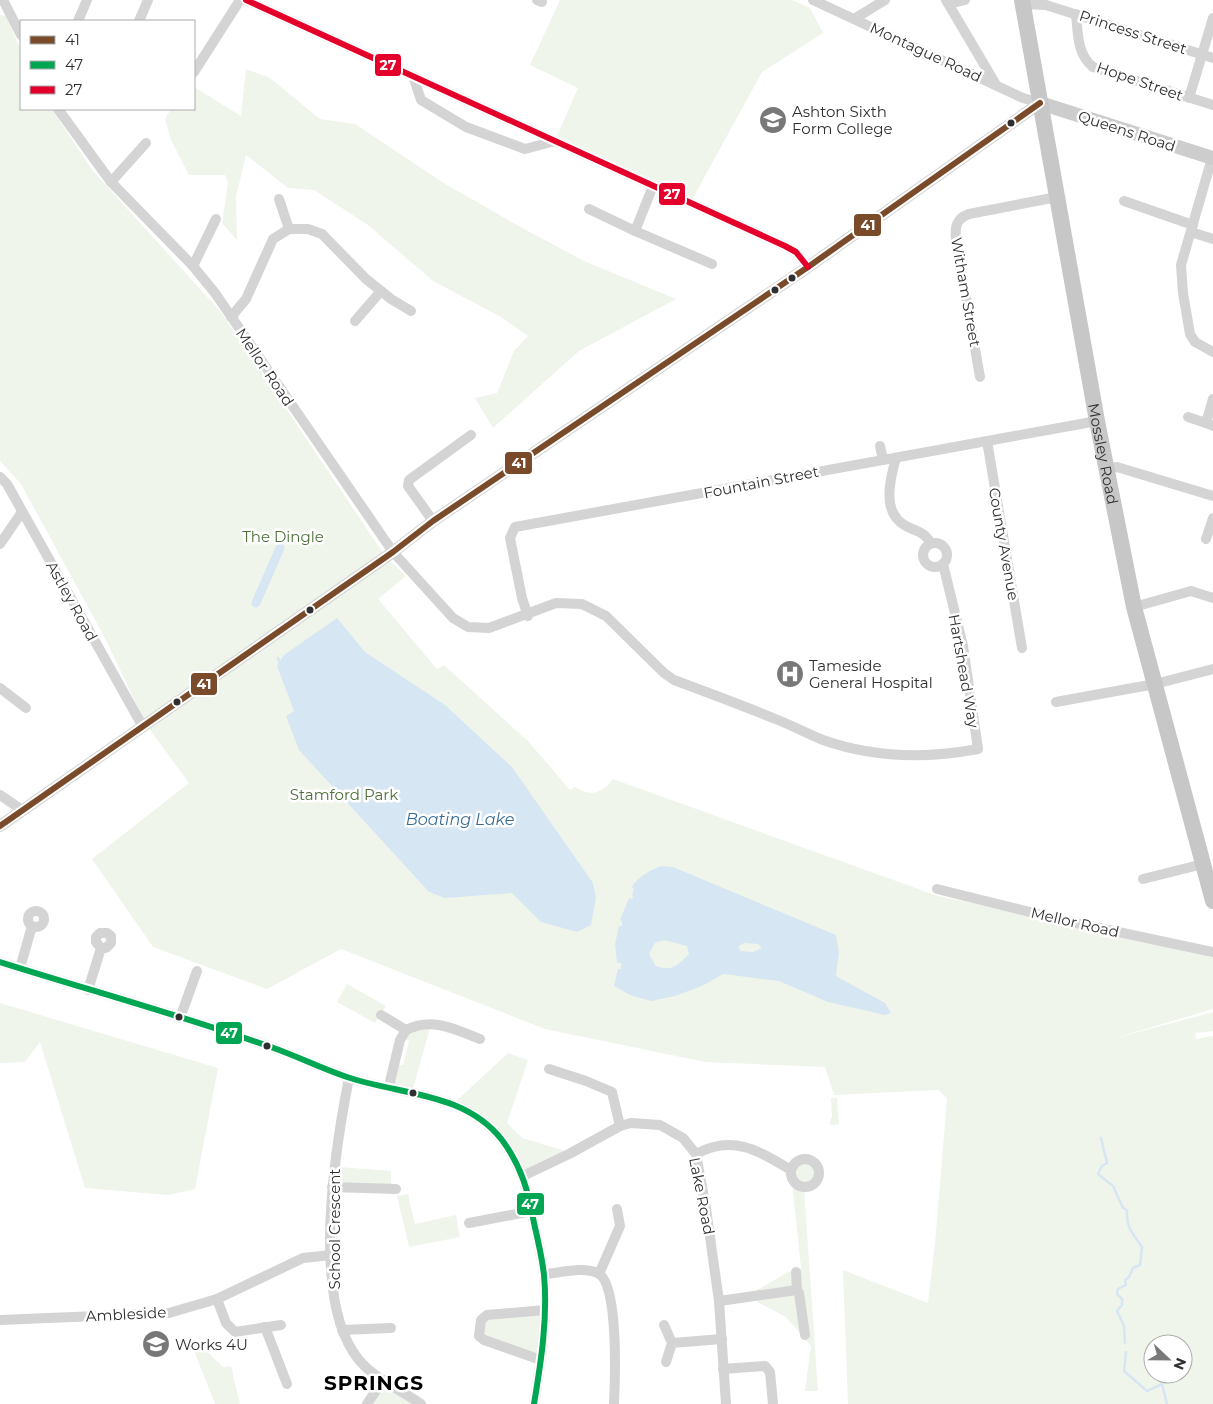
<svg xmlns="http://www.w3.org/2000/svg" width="1213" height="1404" font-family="Montserrat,sans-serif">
<rect width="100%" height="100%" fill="#fff"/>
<g fill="#f0f5eb" fill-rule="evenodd">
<polygon points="560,0 792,0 810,8 823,33 762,72 693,198 557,136 578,88 530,65"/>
<path d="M0,15l6,1 15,34v59h31l40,61 129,142 164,244 21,20 -28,23 59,70 7,-4 84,76 42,49 5,-3c16,10 26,7 38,-8l325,117 275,56v57l-101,30 101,-27v19l-18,2 1,6 17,-3v368h-365l-5,-134 85,33 7,-60 12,-144 -8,-9 -105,5 -9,-28 -120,-5 -160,-33 -204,-80 -74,40 -114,-42 -61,-88 97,-76 -44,-60 -38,-81 -86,-158 -21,-23zM1153,1344h30v30h-30z"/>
<polygon points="246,69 270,78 320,119 355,124 442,182 515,224 584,261 676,299 579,351 493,428 475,398 497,393 514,351 528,336 501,317 433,281 368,225 314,190 288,188 246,155 236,197 237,240 222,223 228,183 225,175 189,175 171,140 165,119 171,109 194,109 194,87 241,116"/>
<polygon points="347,984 386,1006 375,1023 337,1002"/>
<polygon points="0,1003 218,1068 195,1189 168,1195 85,1188 40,1042 25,1062 0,1063"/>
<polygon points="431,1024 412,1092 389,1086 393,1066 403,1065 409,1041 402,1037"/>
<polygon points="508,1053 528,1060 507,1123 522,1138 566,1151 523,1176 501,1139 453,1104"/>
<polygon points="831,1098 837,1098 839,1124 829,1125 832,1116"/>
<polygon points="808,1159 816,1164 819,1171 816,1182 804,1188 818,1391 805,1391 811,1346 786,1317 757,1302 754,1292 788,1272 796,1272 801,1268 791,1174 796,1162"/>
<polygon points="339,1167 391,1171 391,1189 332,1187"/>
<polygon points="408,1194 415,1224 456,1215 460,1237 409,1247 397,1196"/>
<polygon points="545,1310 541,1360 484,1340 481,1320"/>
<polygon points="196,1341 223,1367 231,1366 240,1404 215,1404 193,1348"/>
<polygon points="383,1380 421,1404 367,1404"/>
</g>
<g fill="#d7e6f3" fill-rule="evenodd">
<polygon points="337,618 365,652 445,705 512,767 593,883 596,898 591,925 577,932 541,922 512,893 445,898 429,892 299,750 286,716 294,711 277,666 284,655"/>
<path d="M662,866l11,1 163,68 3,17 -3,24 49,27 6,10 -6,2 -57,-13 -49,-21 -56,-7 -21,12 -27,10 -24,5 -21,-6 -16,-9 4,-17h3v-6h-4l-2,-19 4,-18h3v-5l-2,-1 9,-22 3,1 1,-3 -1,-1 2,-6 -2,-2c5,-10 20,-18 30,-21zM664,940l23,6 2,8c-11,11 -17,18 -33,12l-7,-12 6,-11zM744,943l14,1 4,4 -9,4 -13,-1 -1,-5z"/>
</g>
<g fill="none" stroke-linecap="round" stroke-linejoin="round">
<g stroke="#d7e6f3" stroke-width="2.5">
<polyline points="278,658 280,664"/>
<path d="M1101,1138l6,25 -5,3 -4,8 15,12 10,22 4,2c-1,19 6,23 15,37l-2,18 -7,3 -4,9 -4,3 1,5 -8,4 -1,5 5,5v6l-5,6 7,15 1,17"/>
<polyline points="1126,1352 1124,1371 1147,1391 1162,1384 1167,1404"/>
</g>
<polyline stroke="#d7e6f3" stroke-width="9" points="256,603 280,548"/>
<g stroke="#d4d4d4" stroke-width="10">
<polyline points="3,0 21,35"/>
<polyline points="246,0 785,246 796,252 808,267"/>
<polyline points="537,0 542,2"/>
<polyline points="813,0 1023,98 1040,103"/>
<polyline points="946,0 995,83"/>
<polyline points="949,4 965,0"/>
<polyline points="1023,4 1046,5 1213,58"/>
<path d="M1076,14c2,20 1,40 17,53l120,38"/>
<polyline points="854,19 885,0"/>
<polyline points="78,21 87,0"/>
<polyline points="139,21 148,0"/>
<polyline points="194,72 240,0"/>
<polyline points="413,76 421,100 466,127 525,149 555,141"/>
<polyline points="1189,98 1213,18"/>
<path d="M58,109l53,73 82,84 22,27 178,259 60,66 15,9 21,1 67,-25 26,1 24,12 58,57 10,7c35,13 70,26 104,40 15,6 30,14 45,20 51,18 102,19 155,9l-15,-103 -20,-82"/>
<polyline points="1212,158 1181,265 1183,293 1190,334 1195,342 1213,352"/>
<polyline points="111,182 146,143"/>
<polyline points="653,186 635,231 712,264"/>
<polyline points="279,199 289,229"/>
<polyline points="1124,201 1193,225"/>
<polyline points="589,209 635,231"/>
<polyline points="1191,232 1213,239"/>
<polyline points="193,266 216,219"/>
<polyline points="231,317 246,299 273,239 289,229 308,229 322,234 366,279 391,299 411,311"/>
<polyline points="355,321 381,291"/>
<path d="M980,377l-24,-136c-1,-13 -1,-22 13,-27l88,-17"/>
<polyline points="1213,399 1206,423 1213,426"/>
<polyline points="1188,417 1206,423"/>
<polyline points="987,441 1022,648"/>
<polyline points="880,446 883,460"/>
<path d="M896,458c-6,21 -15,55 10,68 13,7 16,4 25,17"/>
<polyline points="1106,469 1117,467 1213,496"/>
<polyline points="0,477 7,484 143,727"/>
<polyline points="433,521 408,486 409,480 471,435"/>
<polyline points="1206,539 1213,518"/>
<circle cx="935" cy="555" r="12"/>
<polyline points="0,544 22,512"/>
<polyline points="1134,607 1191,591 1213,598"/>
<polyline points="528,616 522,598 510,538 515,527 1097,421"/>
<polyline points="0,688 26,708"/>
<polyline points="1056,702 1155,684 1213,669"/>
<polyline points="0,795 22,810"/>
<polyline points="1143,879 1203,864"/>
<polyline points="937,889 1062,920 1213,952"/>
<circle cx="36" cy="919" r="8"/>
<path d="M0,962c89,28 180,53 268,84 27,9 52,22 79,31 53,18 118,15 155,63 19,25 27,53 32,83 4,17 8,34 10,52 4,43 -3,87 -10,129"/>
<polyline points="20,968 32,926"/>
<polyline points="88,990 101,948 96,942 96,937 100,933 107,933 111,936 111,943 106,948 101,948"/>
<polyline points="381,1015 406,1030 400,1040 389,1086"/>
<polyline points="180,1018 197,971"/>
<path d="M406,1030c27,-13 48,-1 74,9"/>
<polyline points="549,1069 586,1081 612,1092 620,1126"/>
<path d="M349,1078c-14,71 -39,223 10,282 16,19 42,30 62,44"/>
<path d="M696,1154c37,-20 63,-3 95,16"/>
<circle cx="805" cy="1173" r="14"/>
<polyline points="523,1176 569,1154 620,1126 631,1123 660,1125 683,1138 696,1154 706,1209 719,1301 726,1404"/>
<polyline points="332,1187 396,1189"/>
<polyline points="469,1223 532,1211"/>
<polyline points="796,1272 797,1290"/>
<path d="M544,1274c16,-1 39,-8 54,-1 21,11 17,108 16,131"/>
<polyline points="599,1274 620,1226 617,1209"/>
<polyline points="217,1299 226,1323 235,1332 281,1325"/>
<polyline points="719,1301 797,1290 799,1293 805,1335"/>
<polyline points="0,1320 169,1313 217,1299 303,1258 331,1255"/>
<polyline points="664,1325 672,1343 666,1362"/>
<polyline points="265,1327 287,1384"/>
<polyline points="342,1330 391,1328"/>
<polyline points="672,1343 722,1339"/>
<polyline points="541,1360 484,1340 479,1336 481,1320 487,1315 545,1310"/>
<polyline points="723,1369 765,1366 770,1372 773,1404"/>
<polyline points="367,1404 383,1380"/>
</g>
<polyline stroke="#d4d4d4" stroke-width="12" points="0,826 393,552 433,521 808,267 1040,103"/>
<polyline stroke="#cdcdcd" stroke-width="14" points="1040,103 1213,158"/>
<path stroke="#c7c7c7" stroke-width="16" id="s1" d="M1022,0l75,421 37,186 79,294"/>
<g stroke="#fff" stroke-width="10">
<polyline id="bus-1" points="0,826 393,552 433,521 808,267 1040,103"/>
</g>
<g stroke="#fff" stroke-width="10">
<path id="bus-2" d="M0,962c89,28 180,53 268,84 27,9 52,22 79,31 53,18 118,15 155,63 19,25 27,53 32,83 4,17 8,34 10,52 4,43 -3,87 -10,129"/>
</g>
<g stroke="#fff" stroke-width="10">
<polyline id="bus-3" points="246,0 785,246 796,252 808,267"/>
</g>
<use href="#bus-1" stroke="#7a4b2a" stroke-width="6"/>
<use href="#bus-2" stroke="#00a651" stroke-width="6"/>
<use href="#bus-3" stroke="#e4002b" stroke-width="6"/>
</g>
<defs>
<g id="university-disc" transform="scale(1.4375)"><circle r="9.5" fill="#787878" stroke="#fff"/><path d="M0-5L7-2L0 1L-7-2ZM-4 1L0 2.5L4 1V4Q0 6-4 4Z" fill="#fff"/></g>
<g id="hospital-disc" transform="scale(1.4375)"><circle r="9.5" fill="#787878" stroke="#fff"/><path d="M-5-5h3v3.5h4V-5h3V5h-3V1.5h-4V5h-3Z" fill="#fff"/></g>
</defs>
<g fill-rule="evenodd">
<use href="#university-disc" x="773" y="120"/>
<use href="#hospital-disc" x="790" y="674"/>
<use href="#university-disc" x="156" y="1344"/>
</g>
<g fill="#2f2f2f" stroke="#fff" stroke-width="2">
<circle cx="1011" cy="123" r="4.5"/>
<circle cx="792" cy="278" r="4.5"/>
<circle cx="775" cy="290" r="4.5"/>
<circle cx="310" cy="610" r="4.5"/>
<circle cx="177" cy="702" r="4.5"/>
<circle cx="179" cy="1017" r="4.5"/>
<circle cx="267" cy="1046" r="4.5"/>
<circle cx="413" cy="1093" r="4.5"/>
</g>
<g text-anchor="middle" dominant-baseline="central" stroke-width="5" stroke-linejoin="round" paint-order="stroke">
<g font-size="15" fill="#2f2f2f" stroke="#fff">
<text transform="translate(1133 32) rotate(18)">Princess Street</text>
<text transform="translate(926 52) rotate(25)">Montague Road</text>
<text transform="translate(1140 81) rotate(19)">Hope Street</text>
<text transform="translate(1127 131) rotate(18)">Queens Road</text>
<text transform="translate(966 292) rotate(80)">Witham Street</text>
<text transform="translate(265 367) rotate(56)">Mellor Road</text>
<text stroke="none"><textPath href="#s1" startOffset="461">Mossley Road</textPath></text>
<text transform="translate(761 482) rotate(-11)">Fountain Street</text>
<text transform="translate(1004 544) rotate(80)">County Avenue</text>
<text transform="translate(72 601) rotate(61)">Astley Road</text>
<text transform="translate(964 671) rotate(80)">Hartshead Way</text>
<text transform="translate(1075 922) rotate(13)">Mellor Road</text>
<text transform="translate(702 1196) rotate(79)">Lake Road</text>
<text transform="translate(334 1229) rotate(-90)">School Crescent</text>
<text transform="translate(126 1314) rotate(-3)">Ambleside</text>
</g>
<g font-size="15" fill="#2f2f2f" stroke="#fff" text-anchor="start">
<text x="792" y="111">Ashton Sixth<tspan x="792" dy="17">Form College</tspan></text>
<text x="809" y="665">Tameside<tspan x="809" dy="17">General Hospital</tspan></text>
<text x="175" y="1344">Works 4U</text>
</g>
<g font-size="15" fill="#4e6e38" stroke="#fff">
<text x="283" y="536">The Dingle</text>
<text x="344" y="794">Stamford Park</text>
</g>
<g font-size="16" font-style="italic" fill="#366b97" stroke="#fff">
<text x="460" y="819">Boating Lake</text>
</g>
<g font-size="20" font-weight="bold" letter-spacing="1" fill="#000" stroke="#fff">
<text x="374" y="1383">SPRINGS</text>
</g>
</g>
<g stroke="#fff" stroke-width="2">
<rect x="374" y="53" width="28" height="24" rx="5" fill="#e4002b"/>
<rect x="658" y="182" width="28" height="24" rx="5" fill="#e4002b"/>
<rect x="853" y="213" width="29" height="24" rx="5" fill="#7a4b2a"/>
<rect x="504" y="451" width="29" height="24" rx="5" fill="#7a4b2a"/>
<rect x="190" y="672" width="28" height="24" rx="5" fill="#7a4b2a"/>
<rect x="215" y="1021" width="28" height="24" rx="5" fill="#00a651"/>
<rect x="516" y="1192" width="29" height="24" rx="5" fill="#00a651"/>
</g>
<g font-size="14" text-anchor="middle" font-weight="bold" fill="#fff">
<text x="388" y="70">27</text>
<text x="672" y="199">27</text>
<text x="868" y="230">41</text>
<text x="519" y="468">41</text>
<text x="204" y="689">41</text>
<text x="229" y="1038">47</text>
<text x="530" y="1209">47</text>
</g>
<rect x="20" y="20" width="175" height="90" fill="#ffffff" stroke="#acacac"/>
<rect x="30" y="36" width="25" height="8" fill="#7a4b2a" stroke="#acacac"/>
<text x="65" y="45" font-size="15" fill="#2f2f2f">41</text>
<rect x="30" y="61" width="25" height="8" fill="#00a651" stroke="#acacac"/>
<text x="65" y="70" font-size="15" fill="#2f2f2f">47</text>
<rect x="30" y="86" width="25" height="8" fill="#e4002b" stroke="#acacac"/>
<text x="65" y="95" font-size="15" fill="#2f2f2f">27</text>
<g transform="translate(1168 1359) rotate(112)"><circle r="24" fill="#ffffff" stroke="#acacac"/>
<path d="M0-4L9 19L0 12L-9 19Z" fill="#787878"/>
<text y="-8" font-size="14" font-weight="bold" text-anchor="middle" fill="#2f2f2f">N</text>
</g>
</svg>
